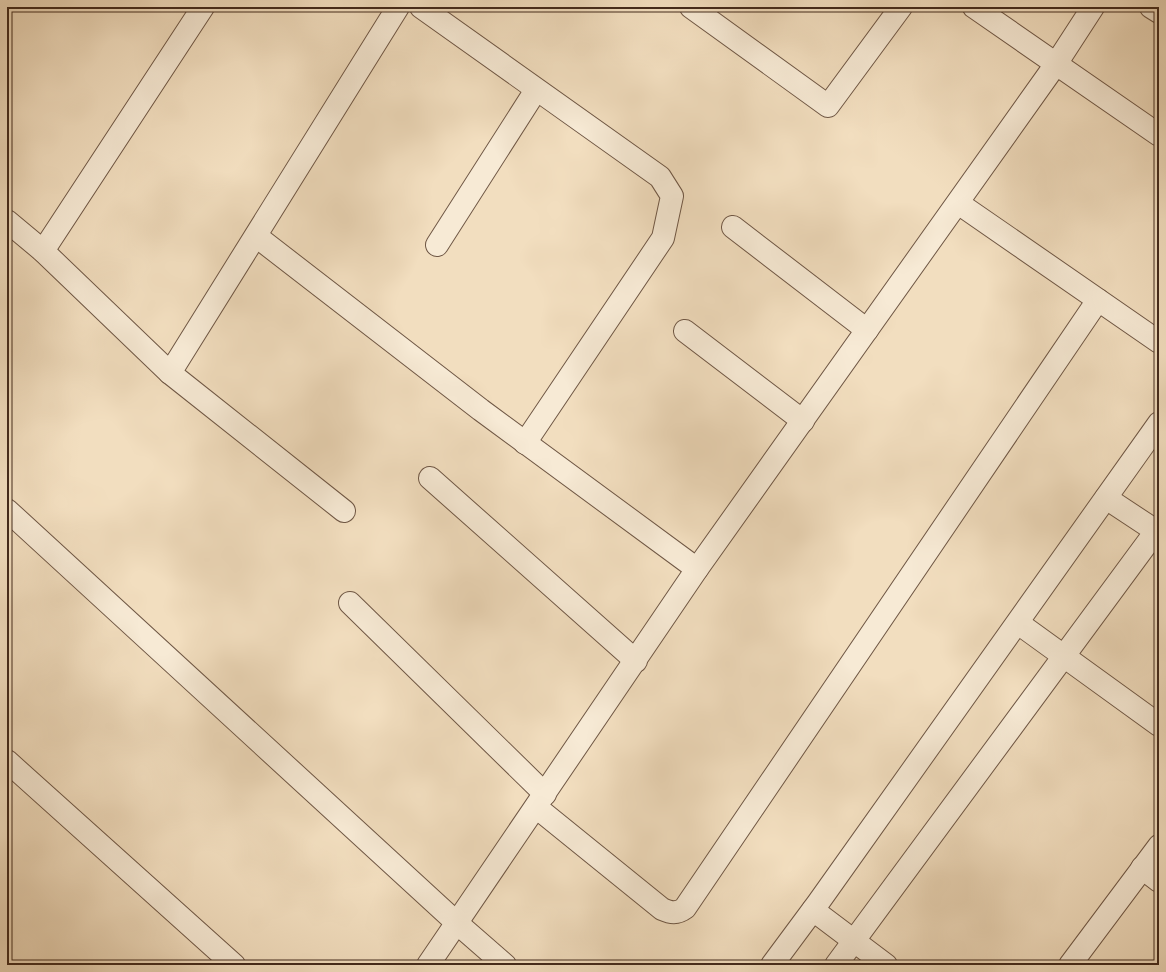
<svg xmlns="http://www.w3.org/2000/svg" width="1166" height="972" font-family="'IM FELL DW Pica',serif">
<rect width="100%" height="100%" fill="#f2debf"/>
<filter id="stains"><feTurbulence type="fractalNoise" baseFrequency=".005" numOctaves="4"/><feColorMatrix values="0 0 0 0 .2 0 0 0 0 .09 0 0 0 0 .02 0 0 0 .5 -.17"/></filter>
<radialGradient id="worn" r=".72"><stop offset=".6" stop-color="#630" stop-opacity="0"/><stop offset="1" stop-color="#630" stop-opacity=".3"/></radialGradient>
<g fill="none" stroke-linecap="round" stroke-linejoin="round">
<g stroke="#6f5745" stroke-width="24">
<g id="minor">
<polyline points="421,7 660,177 672,196 663,238 525,443"/>
<polyline points="691,7 828,106 901,7"/>
<polyline points="974,7 1159,135"/>
<polyline points="1151,7 1159,12"/>
<polyline points="958,203 1159,342"/>
<polyline points="7,221 43,251 170,373 344,511"/>
<polyline points="733,227 867,330"/>
<polyline points="256,236 481,410 697,569"/>
<polyline points="437,245 536,90"/>
<polyline points="43,251 203,7"/>
<polyline points="685,331 803,421"/>
<polyline points="170,373 398,7"/>
<polyline points="430,478 636,661"/>
<polyline points="1106,498 1156,531"/>
<polyline points="7,510 458,924 505,965"/>
<polyline points="350,603 545,794"/>
<polyline points="1018,623 1159,725"/>
<polyline points="7,761 234,965"/>
<path d="M536,807l126,102c9,4 15,5 23,-1l413,-608"/>
<polyline points="1142,868 1159,881"/>
<polyline points="813,910 886,965"/>
<polyline points="428,965 697,569 1056,64 1093,7"/>
<polyline points="772,965 818,903 1159,423"/>
<polyline points="836,965 1159,527"/>
<polyline points="1070,965 1159,846"/>
</g>
</g>
<use href="#minor" stroke="#f7ead5" stroke-width="22"/>
</g>
<rect width="1166" height="972" fill="none" stroke="#f2debf" stroke-width="24"/>
<rect x="8" y="8" width="1150" height="956" fill="none" stroke="#432a1c" stroke-width="2"/>
<rect x="12" y="12" width="1142" height="948" fill="none" stroke="#432a1c"/>
<rect width="100%" height="100%" filter="url(#stains)"/>
<rect width="100%" height="100%" fill="url(#worn)"/>
</svg>
